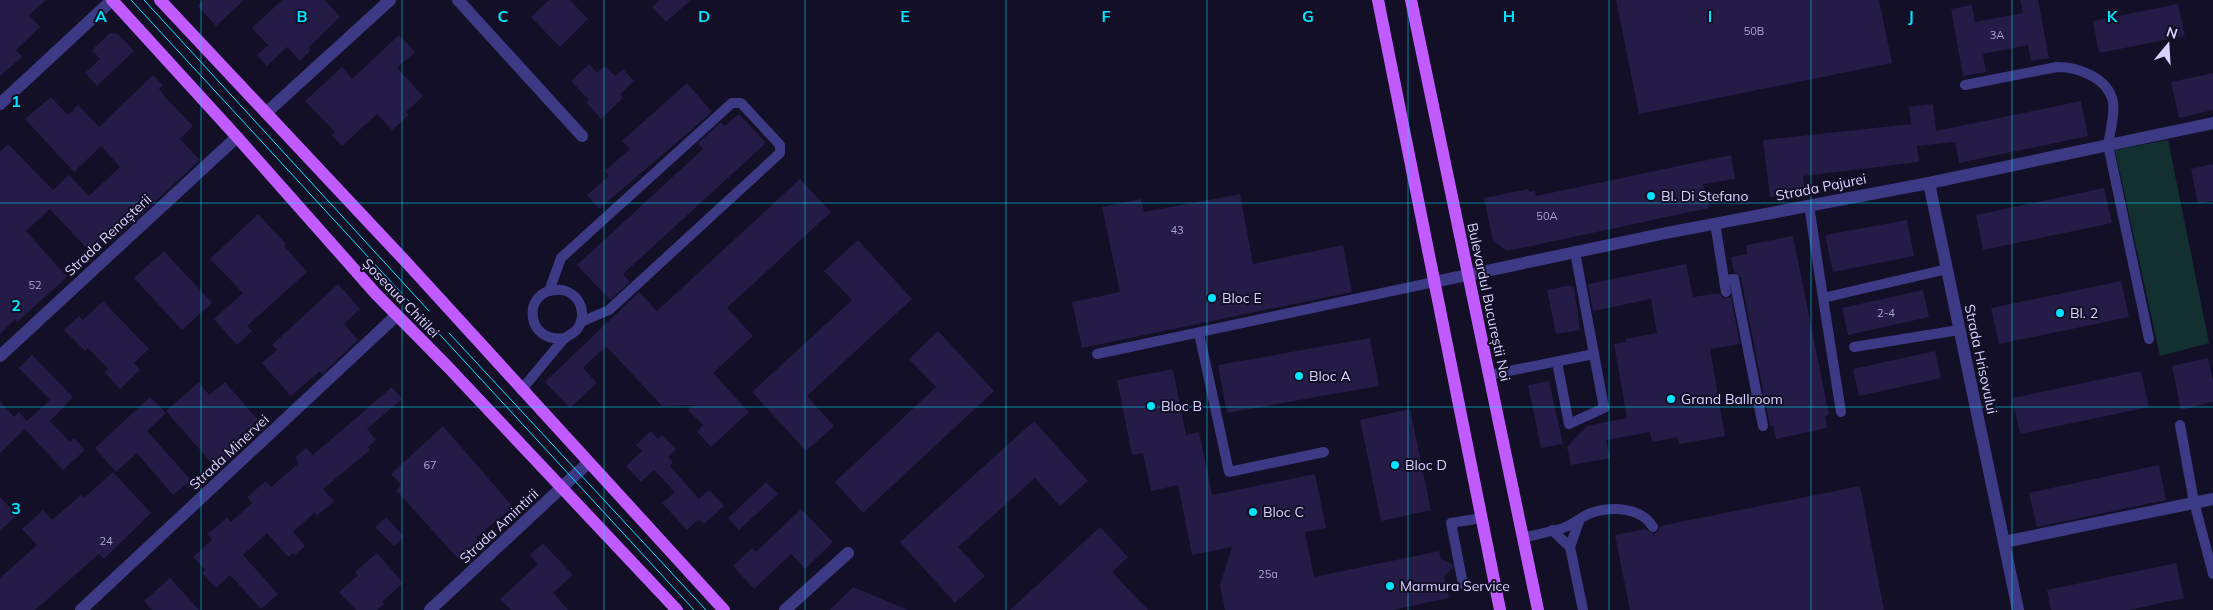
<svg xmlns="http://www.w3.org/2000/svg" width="2213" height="610" font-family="Mulish,sans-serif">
<rect width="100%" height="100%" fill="#130f26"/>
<polygon fill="#12302f" points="2168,140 2209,343 2160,356 2115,150"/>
<g fill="#241b47">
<polygon points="0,0 46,0 29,15 40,27 16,50 22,57 0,76"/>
<polygon points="204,0 244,0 216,26 198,6"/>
<polygon points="282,0 325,0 340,17 309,47 311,50 300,61 287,47 267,66 257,55 268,45 252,28"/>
<polygon points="549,0 570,0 588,19 560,47 531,17"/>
<polygon points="660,0 691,0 666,22 652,7"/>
<polygon points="1616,0 1879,0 1892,63 1639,114"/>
<polygon points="2020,0 2038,0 2049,58 2031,61 2028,45 1983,54 1986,72 1963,76 1951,9 1972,5 1975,22 2023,13"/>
<polygon points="2178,4 2185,36 2099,53 2093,21"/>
<polygon points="110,33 118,34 134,51 97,86 85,73 100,59 92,50"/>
<polygon points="399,35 415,52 397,68 423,96 406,112 409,115 392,130 377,114 342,146 332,135 335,132 305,101 342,67 352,79"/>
<polygon points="589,64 597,73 605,66 615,76 623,69 634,81 620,94 623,98 601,119 586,102 589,100 571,81"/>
<polygon points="2213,73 2213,110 2179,118 2171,82"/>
<polygon points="153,75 163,85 159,89 165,97 193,126 180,139 200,160 120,234 115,229 90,252 50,209 26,231 67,277 17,322 15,319 0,334 0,152 8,144 53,190 69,175 89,196 120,167 101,146 74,172 25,119 51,97 68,115 78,105 99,127"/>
<polygon points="687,83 712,112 599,209 587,195 609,176 605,171 630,149 622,141"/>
<polygon points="2081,101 2088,136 1959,163 1955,142 1917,146 1919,162 1803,176 1805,192 1770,197 1763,140 1911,124 1909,107 1933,104 1936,131"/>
<polygon points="739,114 766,143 623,274 630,282 610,300 577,265 703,149 698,143 721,122 725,126"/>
<polygon points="1731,155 1735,179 1703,184 1709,208 1507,251 1493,241 1484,198 1528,189 1529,192 1535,190 1536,196"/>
<polygon points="2213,164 2213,201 2198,204 2191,169"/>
<polygon points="800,179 831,212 727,308 753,336 713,373 749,412 711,447 697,432 703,425 688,410 693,405 662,406 606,346 583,368 597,383 570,408 545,382 639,292 657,311"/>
<polygon points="2104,188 2112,223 1983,250 1976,215"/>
<polygon points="1240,194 1253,264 1343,245 1352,292 1082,348 1072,302 1120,292 1102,207 1141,199 1144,212"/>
<polygon points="258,214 286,244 284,246 307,272 247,326 252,331 237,345 214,319 243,293 210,259"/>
<polygon points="1907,220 1914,256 1833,272 1825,235"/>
<polygon points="1793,236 1829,415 1825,416 1827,428 1776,439 1773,425 1770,426 1741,278 1734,272 1731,257 1747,254 1746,245"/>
<polygon points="858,240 912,299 807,396 834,426 806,451 752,392 852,300 824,271"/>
<polygon points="164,251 212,303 182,330 134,278"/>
<polygon points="1686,264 1693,297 1719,293 1723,298 1731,297 1740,344 1710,349 1725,436 1679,444 1677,437 1652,442 1650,432 1606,440 1610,458 1571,465 1567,447 1587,426 1627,418 1614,344 1626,342 1625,339 1657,333 1651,299 1593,311 1588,284"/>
<polygon points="2121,281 2129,317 1999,344 1991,308"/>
<polygon points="338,284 360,309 344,324 358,340 322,374 320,371 291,396 262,363 277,350 272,345"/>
<polygon points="1571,285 1572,287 1574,287 1580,330 1556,334 1547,290"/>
<polygon points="1923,290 1929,317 1848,335 1842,308"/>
<polygon points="103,301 149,349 134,363 140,370 120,389 104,372 108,369 88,348 85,351 64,330 79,316 83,320"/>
<polygon points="938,331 994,391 863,513 835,482 936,387 909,359"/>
<polygon points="1370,338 1379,386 1227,413 1218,365"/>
<polygon points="1935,351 1941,378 1859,396 1853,369"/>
<polygon points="32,355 73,397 50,421 70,442 74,438 85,450 63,470 25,429 0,453 0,401 14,417 19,412 27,421 50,400 19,368"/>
<polygon points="2208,358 2213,381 2213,402 2181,410 2172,366"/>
<polygon points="1173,369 1186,435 1199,432 1212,495 1315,474 1326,528 1305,532 1314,577 1439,551 1441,559 1452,564 1453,568 1444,576 1449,598 1392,610 1225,610 1220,585 1232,547 1192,555 1178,485 1151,491 1143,453 1132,455 1117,380"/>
<polygon points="2141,371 2149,407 2020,434 2012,398"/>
<polygon points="1549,381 1563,444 1541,448 1528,385"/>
<polygon points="199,382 209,395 225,382 258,420 239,436 246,445 228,461 225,458 215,467 166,411"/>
<polygon points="392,387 402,399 367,429 376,440 368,447 370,450 323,489 334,501 317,516 314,513 293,532 305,546 295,555 293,553 288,557 267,533 243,555 278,594 261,609 230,575 216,588 202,573 205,570 193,557 212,540 207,534 227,518 231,522 252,503 247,497 266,481 271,487 299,463 295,457 306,448 313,455"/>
<polygon points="150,397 166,413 147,431 191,480 173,495 137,453 116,472 95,448"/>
<polygon points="1410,409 1431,510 1381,521 1360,420"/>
<polygon points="1034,421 1088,481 1060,506 1035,478 958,547 985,576 955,603 900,542"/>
<polygon points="443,426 513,507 476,538 480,541 460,561 396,490 401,485 391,474"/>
<polygon points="651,431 658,439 662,435 676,449 668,457 673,462 670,466 699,499 709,490 724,506 704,524 699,519 687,530 662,503 675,492 654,470 641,482 626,466 642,451 636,445"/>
<polygon points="2159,465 2166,500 2037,527 2029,493"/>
<polygon points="113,472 151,513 104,559 99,554 35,610 0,610 0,578 37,545 22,529 43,510 52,520 81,495 84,498"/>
<polygon points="766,482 778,494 739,530 728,518"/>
<polygon points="1860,486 1884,610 1630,610 1615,535 1645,529 1654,534 1659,530 1660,526"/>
<polygon points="0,497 17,515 0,531"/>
<polygon points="801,509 833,542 805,569 791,554 754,589 733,566 752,548 756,552"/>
<polygon points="386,517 404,537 394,546 375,527"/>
<polygon points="1100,527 1128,557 1112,572 1148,610 1010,610"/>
<polygon points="543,543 573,575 553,593 568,610 511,610 500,599 538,564 530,555"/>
<polygon points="377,553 403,583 382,602 384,604 377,610 356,610 339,592 358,575 355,572"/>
<polygon points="2176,563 2184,598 2129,610 2051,610 2047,590"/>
<polygon points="170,578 199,610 152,610 144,601"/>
<polygon points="853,587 908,610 830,610"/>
</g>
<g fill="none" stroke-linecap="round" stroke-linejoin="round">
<g stroke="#3d3a85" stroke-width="10">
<path d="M1965,85l92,-18c22,0 51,11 56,35 2,14 -3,29 -5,43l41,194"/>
<polyline points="1809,205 1823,298 1947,269"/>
<polyline points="1715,223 1726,292"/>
<polyline points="1724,280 1734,279 1763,426"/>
<polyline points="549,291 561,258 732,103 741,103 780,145 780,153 609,310 581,322"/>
<polyline points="1823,298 1841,412"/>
<polyline points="1199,333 1229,472 1324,452"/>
<polyline points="1854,347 1959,330"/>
<polyline points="1097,354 1434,282"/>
<polyline points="1557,362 1569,424 1604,408 1575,252"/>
<polyline points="1489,375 1594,354"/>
<path d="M521,390c14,-16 28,-34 42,-50 5,-5 11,-6 15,-12 6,-9 5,-21 -1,-29 -5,-6 -13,-10 -21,-9 -34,1 -31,54 9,48"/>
<polyline points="2180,425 2194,502 2213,574"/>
<polyline points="1552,530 1570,547 1583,610"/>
<path d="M1523,538c12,-3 25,-6 37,-9 12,-3 20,-12 31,-16 21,-7 50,-6 62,14"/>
<polyline points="1570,547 1579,521"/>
<polyline points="1463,584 1451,523 1482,518"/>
</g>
<g stroke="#3d3a85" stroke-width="12">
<polyline points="458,0 582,136"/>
<polyline points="0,104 112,0"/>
<polyline points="266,113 390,0"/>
<polyline points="1929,183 2018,610"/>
<polyline points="0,356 237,137"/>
<polyline points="2004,542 2213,499"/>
<polyline points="81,610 397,315"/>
<polyline points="430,610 588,463"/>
<polyline points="785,610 848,553"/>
</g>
<polyline stroke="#3d3a85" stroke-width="12" points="1434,282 1666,233 1929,183 2213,123"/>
<g stroke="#c25bff" stroke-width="12">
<polyline points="112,0 237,137 376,294 448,367 677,610"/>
<polyline points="160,0 407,263 724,610"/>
<polyline points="1378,0 1500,610"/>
<polyline points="1411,0 1538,610"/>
</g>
<g stroke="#00e5ff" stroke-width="1">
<polyline points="131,0 694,610"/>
<polyline points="144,0 429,311"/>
<polyline points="449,333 706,610"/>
</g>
</g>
<path fill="none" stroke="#00e5ff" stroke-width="1" stroke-opacity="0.55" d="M201,0v610M402,0v610M604,0v610M805,0v610M1006,0v610M1207,0v610M1408,0v610M1609,0v610M1811,0v610M2012,0v610M0,203h2213M0,407h2213"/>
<g fill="#00e5ff" stroke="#130f26" stroke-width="2">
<circle cx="1651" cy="196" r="5"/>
<circle cx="1212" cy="298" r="5"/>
<circle cx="2060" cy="313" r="5"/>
<circle cx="1299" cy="376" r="5"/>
<circle cx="1671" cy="399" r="5"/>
<circle cx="1151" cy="406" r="5"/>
<circle cx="1395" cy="465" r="5"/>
<circle cx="1253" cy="512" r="5"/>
<circle cx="1390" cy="586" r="5"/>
</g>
<g text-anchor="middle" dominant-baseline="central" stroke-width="4" stroke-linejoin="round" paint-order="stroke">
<g font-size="11" fill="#aca6d1">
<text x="1754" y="31">50B</text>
<text x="1997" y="35">3A</text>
<text x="1547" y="216">50A</text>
<text x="1177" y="230">43</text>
<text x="35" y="285">52</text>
<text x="1886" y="313">2-4</text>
<text x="430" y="465">67</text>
<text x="106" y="541">24</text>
<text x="1268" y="574">25a</text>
</g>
<g font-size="14" fill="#d9d4ff" stroke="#130f26">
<text transform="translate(1821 187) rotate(-11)">Strada Pajurei</text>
<text transform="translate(108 235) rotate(-43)">Strada Renașterii</text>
<text transform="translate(401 298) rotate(46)">Șoseaua Chitilei</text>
<text transform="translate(1489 302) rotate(78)">Bulevardul Bucureștii Noi</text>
<text transform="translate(1981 359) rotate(78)">Strada Hrisovului</text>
<text transform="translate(229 452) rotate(-43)">Strada Minervei</text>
<text transform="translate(499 526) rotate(-43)">Strada Amintirii</text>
</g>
<g font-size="14" fill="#d9d4ff" stroke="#130f26" text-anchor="start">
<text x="1661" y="196">Bl. Di Stefano</text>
<text x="1222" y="298">Bloc E</text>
<text x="2070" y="313">Bl. 2</text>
<text x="1309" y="376">Bloc A</text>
<text x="1681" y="399">Grand Ballroom</text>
<text x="1161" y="406">Bloc B</text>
<text x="1405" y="465">Bloc D</text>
<text x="1263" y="512">Bloc C</text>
<text x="1400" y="586">Marmura Service</text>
</g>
</g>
<g font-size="16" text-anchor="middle" font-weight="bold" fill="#00e5ff" stroke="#130f26" stroke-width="4" stroke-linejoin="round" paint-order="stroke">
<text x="101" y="22">A</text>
<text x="302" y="22">B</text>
<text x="503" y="22">C</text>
<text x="704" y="22">D</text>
<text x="905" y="22">E</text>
<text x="1106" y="22">F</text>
<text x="1308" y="22">G</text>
<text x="1509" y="22">H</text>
<text x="1710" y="22">I</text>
<text x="1911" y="22">J</text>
<text x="2112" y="22">K</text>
<text x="16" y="107">1</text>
<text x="16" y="311">2</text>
<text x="16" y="514">3</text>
</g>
<g transform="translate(2168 45) rotate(18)" stroke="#130f26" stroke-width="4" paint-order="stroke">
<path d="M0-4L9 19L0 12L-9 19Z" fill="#d9d4ff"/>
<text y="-8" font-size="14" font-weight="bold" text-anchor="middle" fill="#d9d4ff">N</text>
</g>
</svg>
